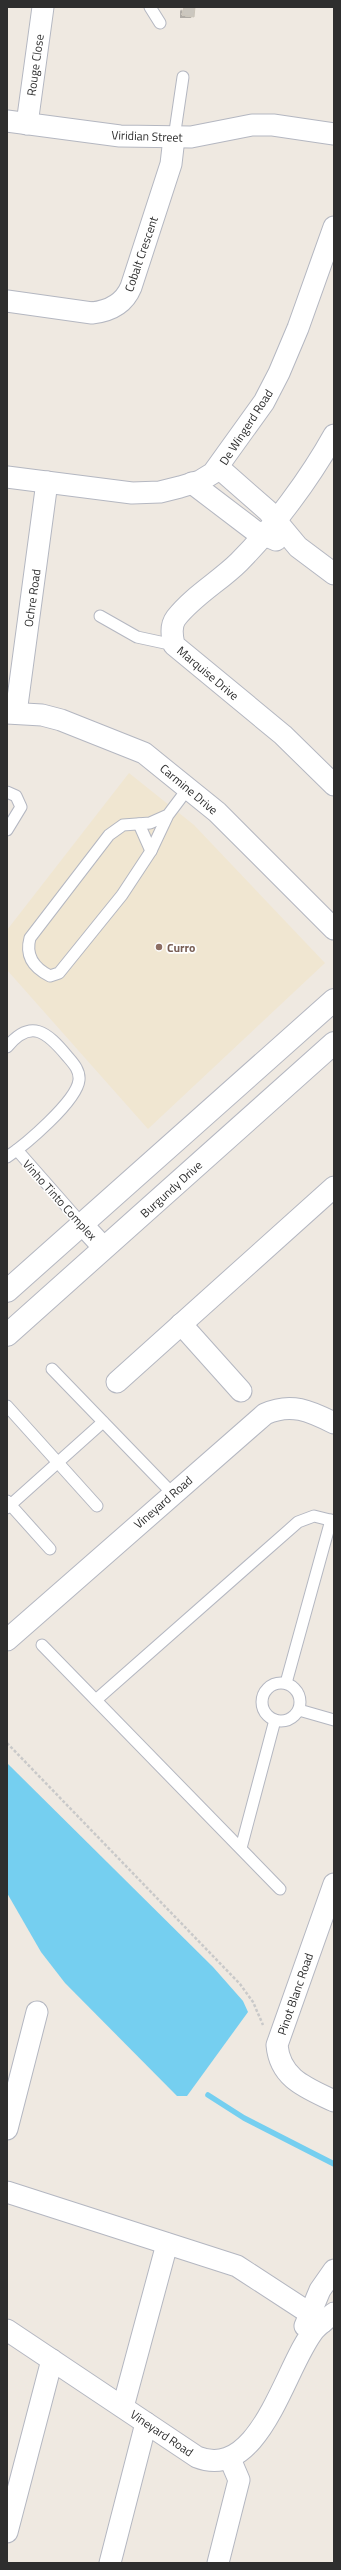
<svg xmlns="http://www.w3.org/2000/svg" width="341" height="2570" font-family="'Titillium Web',sans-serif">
<defs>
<filter id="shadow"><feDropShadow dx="-3.5" dy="3.5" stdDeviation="0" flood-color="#0004"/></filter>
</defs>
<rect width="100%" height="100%" fill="#efe9e1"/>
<polygon fill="#f0e6d1" points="129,773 194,825 325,963 148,1129 7,970 7,930"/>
<polygon fill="#75cff0" points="7,1763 213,1967 243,2001 248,2012 187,2096 177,2096 65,1983 41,1952 7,1893"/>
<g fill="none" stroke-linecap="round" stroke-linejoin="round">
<polyline stroke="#75cff0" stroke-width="5.5" points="208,2095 244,2118 334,2164"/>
</g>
<polygon fill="#cbc7bf" stroke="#cbc5ba" filter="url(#shadow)" points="184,7 195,7 194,17 182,15"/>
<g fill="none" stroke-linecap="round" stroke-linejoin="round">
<g stroke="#b4b7c1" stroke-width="13">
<g id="service">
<polyline points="150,7 160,23"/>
<polyline points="174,138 183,77"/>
<polyline points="100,616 137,637 174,645"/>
<polyline points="7,792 16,796 21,807 7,830"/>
<path d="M168,815l-18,8 -27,2 -14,10 -79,103c-5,18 4,30 20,38l9,-3 63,-78 29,-44 17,-36 21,-28"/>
<polyline points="139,824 151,851"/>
<path d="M7,1047c24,-29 40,-15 60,9 6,7 13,14 12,24 -2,21 -54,65 -72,77"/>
<polyline points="17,1150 82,1224"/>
<polyline points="52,1369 173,1494"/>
<polyline points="7,1406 97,1506"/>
<polyline points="7,1501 50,1549"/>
<polyline points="7,1508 103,1422"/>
<polyline points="42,1645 280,1889"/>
<circle cx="281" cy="1702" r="19"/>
<polyline points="286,1683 331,1520"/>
<polyline points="96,1700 298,1522 314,1516 334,1521"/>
<polyline points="299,1710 334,1720"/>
<polyline points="241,1848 275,1720"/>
</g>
</g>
<g stroke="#b4b7c1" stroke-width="23">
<g id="minor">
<polyline points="7,121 120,136 191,137 252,125 273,125 334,134"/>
<polyline points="27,124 43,7"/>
<path d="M7,301l85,12c18,-2 32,-9 39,-26l40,-123 3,-26"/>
<path d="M334,435c-24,43 -60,92 -95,127 -19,19 -46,34 -63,56 -6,8 -4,18 -2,27l109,90 51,50"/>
<polyline points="219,468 268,511 298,547 334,574"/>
<polyline points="7,477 132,493 160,492 180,487 200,481 213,473 264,402 279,373 298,328 334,227"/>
<polyline points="192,483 255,531 276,540"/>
<polyline points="7,713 42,715 61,720 144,753 217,812 334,929"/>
<polyline points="16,713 47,482"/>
<polyline points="82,1224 104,1248"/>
<polyline points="181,1324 241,1391"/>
<polyline points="117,1382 334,1187"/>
<path d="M7,1640l258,-226c26,-12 45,-3 69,9"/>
<path d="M334,1884l-57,161c3,34 30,43 57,56"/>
<polyline points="7,2129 37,2012"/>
<polyline points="7,2192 237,2266 323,2322"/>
<polyline points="305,2326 320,2290 334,2270"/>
<path d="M7,2330l190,127c64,25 88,-93 118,-128 6,-6 13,-11 19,-16"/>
<polyline points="123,2407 167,2244"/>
<polyline points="7,2532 52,2360"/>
<polyline points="110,2563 146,2423"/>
<polyline points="218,2563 239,2480 230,2459"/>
</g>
</g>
<g stroke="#b4b7c1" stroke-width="24">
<g id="secondary">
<polyline points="7,1291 334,1000"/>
<polyline points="7,1335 334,1043"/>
</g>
</g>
<polyline stroke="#c9c9c9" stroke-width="2.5" stroke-dasharray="3 2" stroke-linecap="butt" points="7,1743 240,1984 253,2002 263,2025"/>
<use href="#service" stroke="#fff" stroke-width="11"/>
<use href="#minor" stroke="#fff" stroke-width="21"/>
<use href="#secondary" stroke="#fff" stroke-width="22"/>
</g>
<circle fill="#8d6e63" stroke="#fff" stroke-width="1.5" cx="159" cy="947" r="4"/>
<g text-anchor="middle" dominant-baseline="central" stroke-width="3.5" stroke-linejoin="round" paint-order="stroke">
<g font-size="12" fill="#2e2e2e" stroke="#fff">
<text transform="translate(35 65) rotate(-82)">Rouge Close</text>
<text transform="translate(147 136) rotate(2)">Viridian Street</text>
<text transform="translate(141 254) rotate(-71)">Cobalt Crescent</text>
<text transform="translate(246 427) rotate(-57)">De Wingerd Road</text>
<text transform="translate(32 598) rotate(-82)">Ochre Road</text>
<text transform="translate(208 673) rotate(40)">Marquise Drive</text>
<text transform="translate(189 789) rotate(40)">Carmine Drive</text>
<text transform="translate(171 1189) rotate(-42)">Burgundy Drive</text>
<text transform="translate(60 1200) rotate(48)">Vinho Tinto Complex</text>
<text transform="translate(163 1502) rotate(-41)">Vineyard Road</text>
<text transform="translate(295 1994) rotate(-71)">Pinot Blanc Road</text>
<text transform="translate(162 2433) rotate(34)">Vineyard Road</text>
</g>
<g font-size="12" font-weight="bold" fill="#785e54" stroke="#fff" text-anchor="start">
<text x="167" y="947">Curro</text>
</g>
</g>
<rect width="341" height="2570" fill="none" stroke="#2e2e2e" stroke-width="16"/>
</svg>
